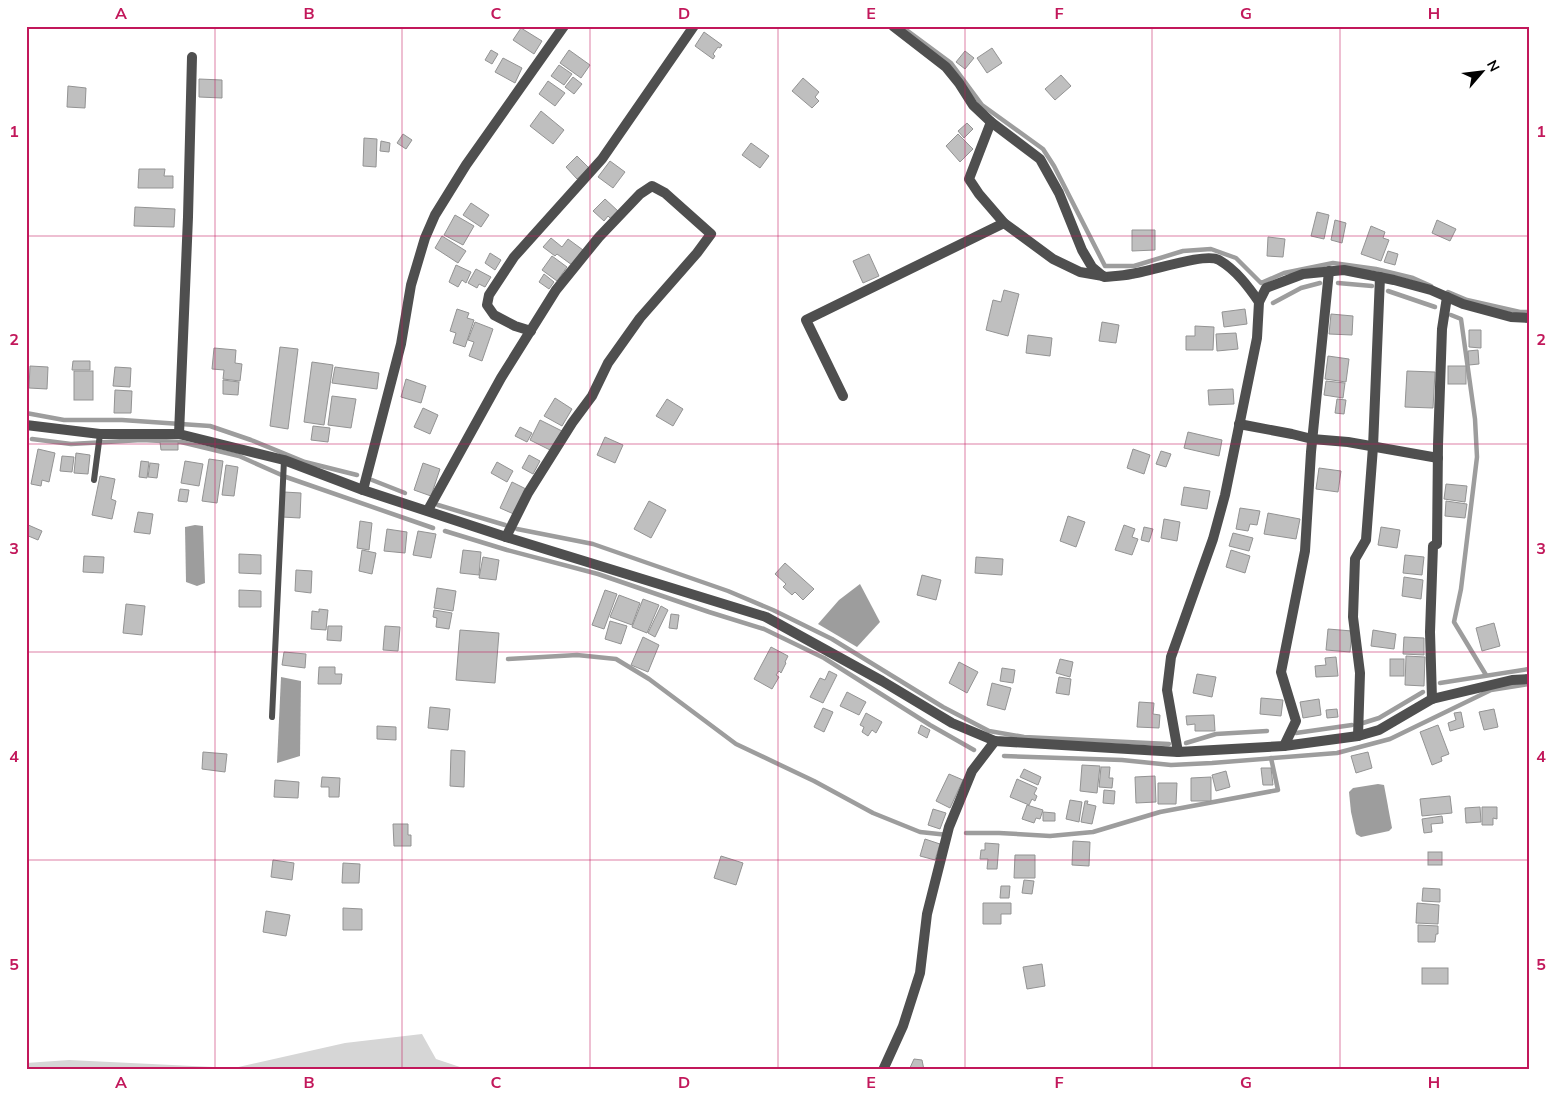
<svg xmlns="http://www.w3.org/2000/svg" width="1555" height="1096" font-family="Mulish,sans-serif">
<rect width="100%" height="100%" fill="#fff"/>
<polygon fill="#d6d6d6" points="422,1034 436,1059 469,1070 26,1070 26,1063 69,1060 234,1068 345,1043"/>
<g fill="#9d9d9d">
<polygon points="195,525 203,526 205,583 197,586 186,582 185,527"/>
<polygon points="860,584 880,622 857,647 818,624 839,600"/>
<polygon points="281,677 301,681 300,756 277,763"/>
<polygon points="1378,784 1384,785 1392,828 1389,831 1361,837 1356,834 1351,812 1349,792 1353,788"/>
</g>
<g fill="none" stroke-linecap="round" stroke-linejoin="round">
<g stroke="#9d9d9d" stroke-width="4.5">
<polyline points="901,26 951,63 982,105 1043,149 1054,166 1105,266 1134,266 1183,251 1211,249 1236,258 1261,283 1284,273 1333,263 1376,269 1413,278 1431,286"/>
<polyline points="1338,283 1372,286"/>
<polyline points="1388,291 1435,307"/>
<polyline points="1448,292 1467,300 1520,312 1529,312"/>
<polyline points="1273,303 1301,288 1320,283"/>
<polyline points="1451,315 1461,319 1475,419 1477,457 1461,589 1454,622 1486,675"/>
<polyline points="26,413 64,420 122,420 210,426 251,440 305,462 357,475"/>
<polyline points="32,439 71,444 142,440 181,442 239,456 286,477 433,528"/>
<polyline points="372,480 405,493"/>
<polyline points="438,505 505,525"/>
<polyline points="517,529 593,544 728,591 773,610 832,639 943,707 989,731 1024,737 1169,744"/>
<polyline points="445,531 507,550 598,574 709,612 764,629 824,658 930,725 974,750"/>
<polyline points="508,659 577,655 616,659 649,679 736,744 814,781 873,813 920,832 948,835"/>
<polyline points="1440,683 1529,669"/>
<polyline points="1363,723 1379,718 1423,692"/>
<polyline points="1296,733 1352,725"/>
<polyline points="1186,743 1216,734 1267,731"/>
<polyline points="1004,756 1122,760 1171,765 1212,763 1337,753 1390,739 1491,690 1529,684"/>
<polyline points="966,833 999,833 1050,836 1093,832 1160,812 1278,790 1271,758"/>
</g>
</g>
<g fill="#bfbfbf" stroke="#939393">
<polygon points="521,28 542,41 534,54 513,40"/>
<polygon points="704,32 722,45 720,48 718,47 713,54 715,56 713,59 695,46"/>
<polygon points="992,48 1002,63 987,73 977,58"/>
<polygon points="491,50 498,54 492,64 485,60"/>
<polygon points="569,50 590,65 581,78 560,63"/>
<polygon points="965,51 974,58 965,69 956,62"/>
<polygon points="503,58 522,68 515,83 495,72"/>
<polygon points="559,65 572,74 564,85 551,76"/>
<polygon points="1061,75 1071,86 1055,100 1045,89"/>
<polygon points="573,77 582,84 574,94 565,87"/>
<polygon points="803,78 819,92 815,97 819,101 812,108 792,91"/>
<polygon points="199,79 222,80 222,98 199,97"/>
<polygon points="548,81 565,93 555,106 539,94"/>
<polygon points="68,86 86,88 85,108 67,107"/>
<polygon points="541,111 564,130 553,144 530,126"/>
<polygon points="967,123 973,129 964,138 958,131"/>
<polygon points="403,134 412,140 406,149 397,143"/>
<polygon points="958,134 973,149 960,162 946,146"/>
<polygon points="364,138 377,139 376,167 363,166"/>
<polygon points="381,141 390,143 389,152 380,151"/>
<polygon points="751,143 769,156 760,168 742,155"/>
<polygon points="577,156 589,168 577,179 566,167"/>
<polygon points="610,161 625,172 613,188 598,177"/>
<polygon points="139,169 165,169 164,176 173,176 173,188 138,188"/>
<polygon points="605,199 618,211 611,219 608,216 604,221 593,211"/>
<polygon points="471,203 489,215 481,227 463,215"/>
<polygon points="135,207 175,209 174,227 134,226"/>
<polygon points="1317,212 1329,215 1324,239 1311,236"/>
<polygon points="455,215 474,226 463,245 444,235"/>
<polygon points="1335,220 1346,223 1342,243 1331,240"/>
<polygon points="1437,220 1456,229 1450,241 1432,233"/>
<polygon points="1371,226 1385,232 1383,238 1389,240 1381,261 1361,254"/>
<polygon points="1132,230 1155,230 1155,250 1132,251"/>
<polygon points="442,236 466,251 458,263 435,248"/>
<polygon points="1268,237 1285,239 1283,257 1267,256"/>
<polygon points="551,238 562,247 568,239 583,250 572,265 557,254 555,256 543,247"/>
<polygon points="1388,251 1398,254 1395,265 1384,262"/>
<polygon points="490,253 501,260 495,270 485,263"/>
<polygon points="869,254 879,276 863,283 853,261"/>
<polygon points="552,256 567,267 557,281 542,270"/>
<polygon points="456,265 471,272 466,283 462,280 458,287 449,282"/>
<polygon points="476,269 491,277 485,287 479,284 477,288 468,283"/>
<polygon points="544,274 554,282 549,289 539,282"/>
<polygon points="1004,290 1019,294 1008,336 986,330 993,300 1001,302"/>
<polygon points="457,309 469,313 467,318 474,320 465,347 453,343 456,333 450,331"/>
<polygon points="1245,309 1247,324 1224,327 1222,312"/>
<polygon points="1331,314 1353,316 1352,335 1329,334"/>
<polygon points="475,322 493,329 482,361 469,356 474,342 468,340"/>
<polygon points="1102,322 1119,325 1116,343 1099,341"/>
<polygon points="1195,326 1214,327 1213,350 1186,350 1186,336 1195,336"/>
<polygon points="1469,330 1481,330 1481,348 1469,347"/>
<polygon points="1236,333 1238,349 1217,351 1216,334"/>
<polygon points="1028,335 1052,338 1050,356 1026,353"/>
<polygon points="280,347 298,349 288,429 270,426"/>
<polygon points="214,348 236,350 235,363 242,364 240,381 223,379 224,370 212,369"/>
<polygon points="1478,350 1479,364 1469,365 1468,351"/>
<polygon points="1328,356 1349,359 1346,382 1325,379"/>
<polygon points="73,361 90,361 90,370 72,370"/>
<polygon points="312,362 333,365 324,425 304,422"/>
<polygon points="30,366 48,367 47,389 29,388"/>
<rect x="1448" y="366" width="18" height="18"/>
<polygon points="115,367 131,368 130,387 113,386"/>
<polygon points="335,367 379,373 377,389 332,383"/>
<rect x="74" y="371" width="19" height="29"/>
<polygon points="1407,371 1435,372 1433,408 1405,407"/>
<polygon points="406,379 426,386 421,403 401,397"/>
<polygon points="223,380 239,382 238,395 223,394"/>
<polygon points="1326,381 1345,383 1343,398 1324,395"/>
<polygon points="1233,389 1234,404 1209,405 1208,390"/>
<polygon points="115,390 132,391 131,413 114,413"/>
<polygon points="332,396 356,399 351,428 328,425"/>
<polygon points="555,398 572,409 562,426 544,416"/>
<polygon points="667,399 683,409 673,426 656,416"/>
<polygon points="1337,399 1346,400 1344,414 1335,413"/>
<polygon points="423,408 438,415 430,434 414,427"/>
<polygon points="540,420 562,431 552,451 530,440"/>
<polygon points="313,426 330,428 328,442 311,440"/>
<polygon points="520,427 532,433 527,442 515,436"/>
<polygon points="1188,432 1222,440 1219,456 1184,448"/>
<polygon points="605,437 623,445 615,463 597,455"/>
<polygon points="160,442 178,442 178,450 161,450"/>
<polygon points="38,449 55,453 49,482 42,480 41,486 31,484"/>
<polygon points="1133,449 1150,455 1144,474 1127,468"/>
<polygon points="1161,451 1171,454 1166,467 1156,464"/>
<polygon points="76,453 90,455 88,474 74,473"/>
<polygon points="529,455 540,461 533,474 522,468"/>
<polygon points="62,456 74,457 72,472 60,471"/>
<polygon points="209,459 223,461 217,503 202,501"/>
<polygon points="141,461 149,462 147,478 139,477"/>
<polygon points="185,461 203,464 199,486 181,483"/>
<polygon points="497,462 513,471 507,482 491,473"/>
<polygon points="150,463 159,464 157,478 148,477"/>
<polygon points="423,463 440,469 431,496 414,490"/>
<polygon points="226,465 238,467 234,496 222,495"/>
<polygon points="1319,468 1341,471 1338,492 1316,489"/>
<polygon points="100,476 115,479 111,499 116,501 112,519 92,515"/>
<polygon points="512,482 528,490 516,515 500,508"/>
<polygon points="1446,484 1467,486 1465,502 1444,499"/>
<polygon points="1184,487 1210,491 1207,509 1181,505"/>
<polygon points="180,489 189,490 187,502 178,501"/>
<polygon points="284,492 301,493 300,518 282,517"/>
<polygon points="649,501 666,510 651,538 634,529"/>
<polygon points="1446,501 1467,504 1465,518 1445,516"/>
<polygon points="1240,508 1260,511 1257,525 1250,524 1248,531 1236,529"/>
<polygon points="138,512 153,514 150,534 134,532"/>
<polygon points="1268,513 1300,519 1296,539 1264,534"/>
<polygon points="1068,516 1085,522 1076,547 1060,541"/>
<polygon points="1164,519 1180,522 1177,541 1161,538"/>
<polygon points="360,521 372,523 369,550 357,548"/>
<polygon points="26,524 42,531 38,540 26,535"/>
<polygon points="1124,525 1135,529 1132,537 1138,539 1132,555 1115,550"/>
<polygon points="1144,527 1153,529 1149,542 1141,540"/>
<polygon points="1381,527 1400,530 1397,548 1378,545"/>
<polygon points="387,529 407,532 405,553 384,551"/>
<polygon points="418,531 436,534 431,558 413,555"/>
<polygon points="1233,533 1253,538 1249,551 1229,546"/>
<polygon points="362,550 376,553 372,574 359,571"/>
<polygon points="463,550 481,552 479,575 460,573"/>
<polygon points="1231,550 1250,556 1245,573 1226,567"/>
<polygon points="239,554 261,555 261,574 239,573"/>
<polygon points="1405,555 1424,557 1422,575 1403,573"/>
<polygon points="84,556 104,557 103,573 83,572"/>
<polygon points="483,557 499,560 496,580 479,578"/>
<polygon points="976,557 1003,559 1002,575 975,573"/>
<polygon points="785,563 814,589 803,600 795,592 792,595 783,587 786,584 775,574"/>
<polygon points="296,570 312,571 311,593 295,591"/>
<polygon points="922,575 941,580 936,600 917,595"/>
<polygon points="1404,577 1423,580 1421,599 1402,596"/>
<polygon points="437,588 456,591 453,611 434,608"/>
<polygon points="239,590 261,591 261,607 239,607"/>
<polygon points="605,590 617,594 604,629 592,625"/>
<polygon points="619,595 640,603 632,625 610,617"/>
<polygon points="643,599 659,605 647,633 632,627"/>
<polygon points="126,604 145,606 142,635 123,633"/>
<polygon points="661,606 668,610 655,637 648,633"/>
<polygon points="319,609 328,610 326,630 311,629 312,611 319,612"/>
<polygon points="434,610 452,613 449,629 436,627 437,618 433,617"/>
<polygon points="671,614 679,615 677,629 669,628"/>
<polygon points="610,621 627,626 621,644 605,639"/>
<polygon points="1494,623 1500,646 1482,651 1476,628"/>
<polygon points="328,626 342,626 341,641 327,640"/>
<polygon points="385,626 400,627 398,651 383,650"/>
<polygon points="1328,629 1352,631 1350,652 1326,650"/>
<polygon points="460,630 499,633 495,683 456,680"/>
<polygon points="1373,630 1396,634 1394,649 1371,646"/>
<polygon points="643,637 659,645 648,672 631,665"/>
<polygon points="1404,637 1424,638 1424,655 1403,654"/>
<polygon points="771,647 788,656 785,662 786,663 781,673 779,671 776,675 779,677 772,689 754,679"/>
<polygon points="284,652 306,654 305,668 282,665"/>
<polygon points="1406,656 1425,657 1424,686 1405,685"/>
<polygon points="1336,657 1338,676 1316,677 1315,666 1326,665 1325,658"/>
<polygon points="1060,659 1073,662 1070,677 1056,673"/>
<rect x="1390" y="659" width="14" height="17"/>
<polygon points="959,662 978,672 967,693 949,683"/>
<polygon points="319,667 335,667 335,674 342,674 341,684 318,684"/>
<polygon points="1002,668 1015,670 1013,683 1000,681"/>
<polygon points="829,671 837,675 823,703 810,697 820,678 825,680"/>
<polygon points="1197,674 1216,677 1212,697 1193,693"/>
<polygon points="1059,677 1071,679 1069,695 1056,693"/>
<polygon points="992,683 1011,688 1005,710 987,705"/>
<polygon points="847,692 866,702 859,715 840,706"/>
<polygon points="1261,698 1283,700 1281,716 1260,714"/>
<polygon points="1319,699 1321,715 1303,718 1300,702"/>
<polygon points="1139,702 1154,703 1153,714 1160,715 1159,728 1137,727"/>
<polygon points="430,707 450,709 448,730 428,728"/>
<polygon points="823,708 833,712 824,732 814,727"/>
<polygon points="1337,709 1338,717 1327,718 1326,710"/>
<polygon points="1494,709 1498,727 1484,730 1479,712"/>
<polygon points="1461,712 1464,727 1450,731 1448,723 1456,720 1454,713"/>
<polygon points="866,713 882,722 876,733 872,730 868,736 862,732 864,727 860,725"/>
<polygon points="1214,715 1215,731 1195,731 1195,724 1187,725 1186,716"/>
<polygon points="921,725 930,730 927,738 918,733"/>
<polygon points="1438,725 1449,754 1441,757 1442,761 1432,765 1420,732"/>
<polygon points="377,726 396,727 396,740 377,739"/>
<polygon points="451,750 465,751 464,787 450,786"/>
<polygon points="203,752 227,754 225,772 202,769"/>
<polygon points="1368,752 1372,768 1356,773 1351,756"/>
<polygon points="1082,765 1100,766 1097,793 1080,791"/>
<polygon points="1101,767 1110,767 1109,778 1113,778 1112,788 1099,787"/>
<polygon points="1261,768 1271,768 1273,785 1263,785"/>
<polygon points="1024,769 1041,777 1038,785 1020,777"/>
<polygon points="1226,771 1230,787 1216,791 1212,775"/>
<polygon points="949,774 963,780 950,808 936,801"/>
<polygon points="1155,776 1156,802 1136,803 1135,777"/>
<polygon points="322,777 340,778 339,797 329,797 329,787 321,787"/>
<polygon points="1211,777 1211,801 1191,801 1191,778"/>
<polygon points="1017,779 1037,788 1034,794 1037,796 1035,801 1032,799 1029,805 1010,797"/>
<polygon points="275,780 299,782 298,798 274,797"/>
<polygon points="1158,783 1177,783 1176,804 1158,804"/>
<polygon points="1104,790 1115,791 1114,804 1103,803"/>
<polygon points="1450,796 1452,813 1422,816 1420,799"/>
<polygon points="1070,800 1082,802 1079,822 1066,819"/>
<polygon points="1085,801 1088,801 1087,804 1096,806 1092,824 1081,822"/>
<polygon points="1027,805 1043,810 1040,819 1036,818 1034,823 1022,819"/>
<polygon points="1480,807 1481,822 1466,823 1465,808"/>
<polygon points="1482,807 1497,807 1497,819 1493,818 1493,825 1482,825"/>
<polygon points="933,809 946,813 940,829 928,825"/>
<polygon points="1043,812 1055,813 1055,821 1043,821"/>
<polygon points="1442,816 1443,823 1431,824 1432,832 1424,833 1422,819"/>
<polygon points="393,824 408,824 408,835 411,835 411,846 394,846"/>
<polygon points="925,839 940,844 935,860 920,856"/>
<polygon points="1073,841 1090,842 1089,866 1072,865"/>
<polygon points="985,843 999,844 997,869 987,869 988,859 980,859 981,850 985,850"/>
<rect x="1428" y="852" width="14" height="13"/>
<polygon points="1015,855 1035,855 1035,878 1014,878"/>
<polygon points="721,856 743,863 736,885 714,878"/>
<polygon points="273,860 294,863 292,880 271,877"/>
<polygon points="343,863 360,864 359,883 342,883"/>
<polygon points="1024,880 1034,881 1032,894 1022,893"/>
<polygon points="1001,886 1010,886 1009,898 1000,898"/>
<polygon points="1423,888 1440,889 1440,902 1422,901"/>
<polygon points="983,903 1011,903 1011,914 1001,914 1001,924 983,924"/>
<polygon points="1417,903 1439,905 1438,924 1416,923"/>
<polygon points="343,908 362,909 362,930 343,930"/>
<polygon points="266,911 290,915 286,936 263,932"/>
<polygon points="1418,925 1438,926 1438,934 1436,934 1435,942 1418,942"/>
<polygon points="1042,964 1045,986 1027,989 1023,967"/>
<rect x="1422" y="968" width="26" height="16"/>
<polygon points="914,1059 922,1060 924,1070 909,1070"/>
</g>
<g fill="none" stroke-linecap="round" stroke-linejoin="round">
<g stroke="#4f4f4f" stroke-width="6">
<polyline points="94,480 100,434"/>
<polyline points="272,717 284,460"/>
</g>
<g stroke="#4f4f4f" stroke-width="10">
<path d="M893,26l53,41 13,16 14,22 18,17 49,37 19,34 23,57 10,17 12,10c9,-1 18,-1 27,-3 19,-2 74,-22 88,-14 17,10 29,26 40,42"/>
<polyline points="991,122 969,179 979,194 1004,223 1053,259 1080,272 1103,276"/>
<polyline points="531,331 515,326 494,315 487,305 489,295 514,257 602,159 694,26"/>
<polyline points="843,396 806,320 1004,223"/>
<polyline points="1239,424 1292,434 1312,439 1348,442 1438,458"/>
<polyline points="26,425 100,434 179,434 284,460 363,490 506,537 766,617 882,681 952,723 995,741 1178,752 1284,746 1358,736 1379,730 1432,699 1512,680 1529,679"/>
<polyline points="179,434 188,217 192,57"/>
<polyline points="363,490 401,344 411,285 425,238 435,215 466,165 564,26"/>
<polyline points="428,510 501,378 556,290 599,237 640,194 652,186 665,193 711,234 697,253 640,318 608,363 592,396 572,423 528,493 506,537"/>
<polyline points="1432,699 1430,632 1433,546 1437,544 1438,445 1442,329 1447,297"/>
<polyline points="1358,736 1360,673 1353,617 1355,559 1366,540 1373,447 1380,277"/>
<polyline points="1284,746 1296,721 1281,672 1305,551 1311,452 1329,271"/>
<polyline points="1178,752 1167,690 1171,657 1213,539 1225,495 1257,338 1259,302 1266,288 1303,274 1344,270 1394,280 1431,290 1463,304 1511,317 1529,318"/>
<polyline points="883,1070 903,1026 920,973 927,914 949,827 972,771 995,741"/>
</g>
</g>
<path fill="none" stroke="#c2185b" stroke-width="1" stroke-opacity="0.55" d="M215,26v1044M402,26v1044M590,26v1044M778,26v1044M965,26v1044M1152,26v1044M1340,26v1044M26,236h1503M26,444h1503M26,652h1503M26,860h1503"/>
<rect width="1555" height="1096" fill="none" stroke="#ffffff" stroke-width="55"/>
<g transform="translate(1482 72) rotate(62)" stroke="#ffffff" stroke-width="4" paint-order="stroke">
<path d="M0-4L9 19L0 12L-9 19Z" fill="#000000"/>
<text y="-8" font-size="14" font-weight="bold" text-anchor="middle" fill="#000000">N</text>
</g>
<rect x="28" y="28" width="1500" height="1040" fill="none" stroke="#c2185b" stroke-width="2"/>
<g font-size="16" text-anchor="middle" font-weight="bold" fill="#c2185b">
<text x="121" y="19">A</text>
<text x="309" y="19">B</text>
<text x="496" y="19">C</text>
<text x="684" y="19">D</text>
<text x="871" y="19">E</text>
<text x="1059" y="19">F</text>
<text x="1246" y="19">G</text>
<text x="1434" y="19">H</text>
<text x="14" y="137">1</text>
<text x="1541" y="137">1</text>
<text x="14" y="345">2</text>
<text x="1541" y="345">2</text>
<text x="14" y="554">3</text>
<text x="1541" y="554">3</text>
<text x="14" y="762">4</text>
<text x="1541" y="762">4</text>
<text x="14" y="970">5</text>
<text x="1541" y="970">5</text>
<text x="121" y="1088">A</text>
<text x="309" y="1088">B</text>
<text x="496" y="1088">C</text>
<text x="684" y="1088">D</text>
<text x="871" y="1088">E</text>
<text x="1059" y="1088">F</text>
<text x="1246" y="1088">G</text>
<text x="1434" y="1088">H</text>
</g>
</svg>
